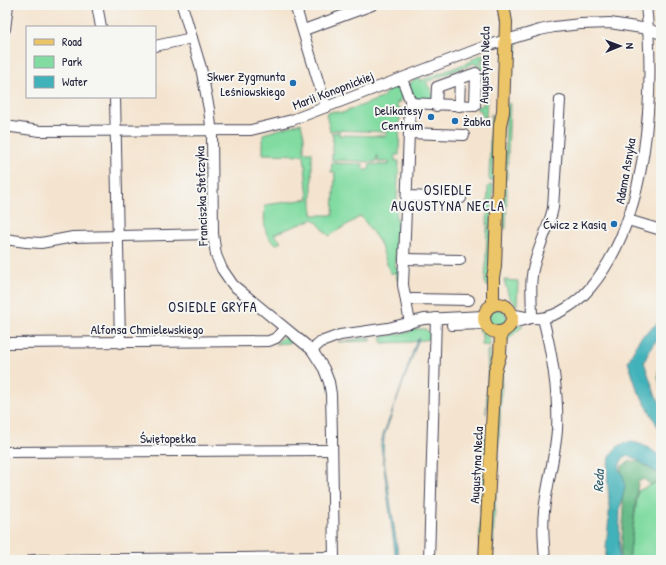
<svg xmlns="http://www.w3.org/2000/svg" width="666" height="565" font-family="'Patrick Hand',sans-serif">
<rect width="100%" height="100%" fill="#f6f6f2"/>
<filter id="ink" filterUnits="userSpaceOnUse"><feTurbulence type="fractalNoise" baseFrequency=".025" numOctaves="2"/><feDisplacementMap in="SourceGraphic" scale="8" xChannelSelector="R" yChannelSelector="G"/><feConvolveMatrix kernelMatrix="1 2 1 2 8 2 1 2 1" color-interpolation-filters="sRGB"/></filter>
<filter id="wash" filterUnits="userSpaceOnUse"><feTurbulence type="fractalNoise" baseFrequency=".012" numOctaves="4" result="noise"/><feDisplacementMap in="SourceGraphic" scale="16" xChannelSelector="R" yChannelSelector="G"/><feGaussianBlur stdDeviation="0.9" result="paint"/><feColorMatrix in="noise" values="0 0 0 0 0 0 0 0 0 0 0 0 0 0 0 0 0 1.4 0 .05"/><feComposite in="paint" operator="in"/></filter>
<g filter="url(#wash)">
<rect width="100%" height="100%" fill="#f4e4cf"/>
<g fill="#82dca2" stroke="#527f6e">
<polygon points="518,40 517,56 508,57 511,43"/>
<polygon points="483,54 485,54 477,67 475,63 426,82 433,94 433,100 416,100 409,86 412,81 419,78 420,81 472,61 472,59"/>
<polygon points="486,55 489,60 486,117 482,117 481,110 477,110 477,106 483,106 484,69 479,69"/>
<path d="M395,87l4,1 1,2 3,-1 3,8 -5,-1v6h-4v6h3l-1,47h-4v6h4l-3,58h6l-1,17h-5l-1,31 5,1 -2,13 -3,-8h-5l-10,-30 -19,-27 -32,20 -15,-17 -40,15 7,8 -4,2c-15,-6 -13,-25 -12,-39l43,-6 -4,-44 -41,-1v-20l38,-11 3,13v16h8v63h21l2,-42 -4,-1 1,-9 32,1 -2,2 2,4h4l2,-3 -1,-3 20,1v-3h-11v-6h-1l-1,6 -44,-2 1,-23 -2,-4 8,-1v3l47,1 1,-4 -52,-2 -5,1 -4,-17 7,-3 9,2 40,-15 5,-7z"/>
<polygon points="508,103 510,104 507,179 505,181 506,108"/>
<polygon points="491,114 495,128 493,181 490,181 489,178"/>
<polygon points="490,185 493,185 489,286 486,286 485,284 487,229 489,229 487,228 488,187"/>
<polygon points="504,185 506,186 507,188 506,228 504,230 502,208"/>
<polygon points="504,280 518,281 517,306 509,297"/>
<circle cx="498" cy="318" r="9"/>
<polygon points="522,324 522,327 506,341 506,334 515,326"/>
<path d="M479,328c8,3 11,9 11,18l-8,-1v-9z"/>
<polygon points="414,329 425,329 430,333 431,339 411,342 382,343 381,337 409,332"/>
<polygon points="286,335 293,339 290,343 275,344"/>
<polygon points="364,338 371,338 371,341 338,342"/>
<polygon points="488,350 490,350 490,392 486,414 488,371 487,352"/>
<polygon points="661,351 661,390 658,376 659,354"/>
<polygon points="502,356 503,365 492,560 489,560 499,384"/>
<polygon points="485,436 487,447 481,560 479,560 483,437"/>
<polygon points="658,482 661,501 661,560 629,560 638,491"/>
</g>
<polygon fill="#69bc88" stroke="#466f62" points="631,461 641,462 659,475 658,482 651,485 644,479 638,482 629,560 620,560 624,511 620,478 622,466"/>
<g fill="#42b2ba" stroke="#326a7a">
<polygon points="661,320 661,338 653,344 644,362 655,394 661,404 661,432 637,389 628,362 640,338"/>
<polygon points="419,338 384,436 383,453 399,560 396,560 381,445 383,435 398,396 416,342"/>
<path d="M628,442c13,0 23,7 33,15v18l-30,-19c-8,-1 -11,6 -12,13l4,6 2,11 -5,22 -1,52h-15l2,-7c0,-16 4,-33 3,-49 0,-23 -10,-54 19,-62z"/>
</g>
</g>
<g filter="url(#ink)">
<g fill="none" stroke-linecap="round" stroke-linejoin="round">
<g stroke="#423f51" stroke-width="12">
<g id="minor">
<polyline points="97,5 101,27"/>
<polyline points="182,5 201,68 209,109 212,135 213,234 216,255 222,269 233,285 312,350 324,369 329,382 331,394 332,436 334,560"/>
<polyline points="295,5 326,107"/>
<polyline points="5,29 8,5"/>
<polyline points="304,30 372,5"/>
<polyline points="155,46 192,38"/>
<polyline points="402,79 410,100 409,133"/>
<polyline points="115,97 120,343"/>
<polyline points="410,103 475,106 476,73 437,87 436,106"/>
<polyline points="459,106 460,79"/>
<polyline points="5,126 40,131 251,130 292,120 486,46 540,30 554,27 581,24 610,23 648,29 661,34"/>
<polyline points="407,196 461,198"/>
<polyline points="628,220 661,230"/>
<polyline points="5,239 26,242 41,243 73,237 213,234"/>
<polyline points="404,259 460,260"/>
<polyline points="407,300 413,299 469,300"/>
<path d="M511,314c10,2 21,5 30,4 18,-2 38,-17 49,-30 59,-69 65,-196 56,-283"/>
<path d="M532,318c0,-19 -3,-39 3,-56 5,-19 14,-35 18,-54l7,-108"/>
<path d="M543,318c9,36 16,73 14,112 -2,27 -10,54 -13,81 -2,16 0,33 1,49"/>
<polyline points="410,323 403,285 409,133 464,135"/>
<polyline points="512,323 528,319"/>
<polyline points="452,325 485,324"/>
<polyline points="5,343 269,341 276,338 284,329"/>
<polyline points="312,350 321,342 340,335 388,328 424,319 484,316"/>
<polyline points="5,452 332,450"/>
<polyline points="32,560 334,557"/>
<polyline points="429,560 436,318"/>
</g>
</g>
<g stroke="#423f51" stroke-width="14">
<g id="major">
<circle cx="498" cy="318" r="14"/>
<polyline points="493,305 493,277 495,267 500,125 503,112 506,22 503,5"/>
<polyline points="485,560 495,371 500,355 501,332"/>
</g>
</g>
<use href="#minor" stroke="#fff" stroke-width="10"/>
<use href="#major" stroke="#edc569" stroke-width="12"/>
</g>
</g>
<g fill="#1f6fb2" stroke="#f6f6f2" stroke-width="1.5">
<circle cx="293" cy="83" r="4"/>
<circle cx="431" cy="117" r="4"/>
<circle cx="455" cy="121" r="4"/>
<circle cx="614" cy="224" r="4"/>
</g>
<g text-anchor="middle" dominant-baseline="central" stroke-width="4" stroke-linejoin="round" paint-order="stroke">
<g font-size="13" fill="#22223b" stroke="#f6f6f2">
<text transform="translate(484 65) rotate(-89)">Augustyna Necla</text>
<text transform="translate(333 90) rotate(-21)">Marii Konopnickiej</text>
<text transform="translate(625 171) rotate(-80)">Adama Asnyka</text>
<text transform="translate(201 196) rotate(-92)">Franciszka Stefczyka</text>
<text x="147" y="329">Alfonsa Chmielewskiego</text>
<text x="168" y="438">Świętopełka</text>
<text transform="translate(476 465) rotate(-87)">Augustyna Necla</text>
</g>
<g font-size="13" fill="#22223b" stroke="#f6f6f2" text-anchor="end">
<text x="285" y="76">Skwer Zygmunta<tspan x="285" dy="15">Leśniowskiego</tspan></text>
<text x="423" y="110">Delikatesy<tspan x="423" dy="15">Centrum</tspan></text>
<text x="463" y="121" text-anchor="start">Żabka</text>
<text x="606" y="224">Ćwicz z Kasią</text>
</g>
<g font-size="14" letter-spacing="1" fill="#22223b" stroke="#f6f6f2">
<text x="448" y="189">OSIEDLE<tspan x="448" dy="16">AUGUSTYNA NECLA</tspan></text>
<text x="213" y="306">OSIEDLE GRYFA</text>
</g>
<g font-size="14" font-style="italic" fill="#2f5c6e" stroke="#f6f6f2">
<text transform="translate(598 481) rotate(-88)">Reda</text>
</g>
</g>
<rect width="666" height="565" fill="none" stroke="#f6f6f2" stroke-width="20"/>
<rect x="26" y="26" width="130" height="72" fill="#f6f6f2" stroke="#a1a1a9"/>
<rect x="34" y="39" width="20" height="6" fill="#edc569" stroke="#a1a1a9"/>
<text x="62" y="46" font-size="12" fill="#22223b">Road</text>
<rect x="34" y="56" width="20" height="12" fill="#82dca2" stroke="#a1a1a9"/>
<text x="62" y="66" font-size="12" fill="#22223b">Park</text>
<rect x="34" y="76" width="20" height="12" fill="#42b2ba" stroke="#a1a1a9"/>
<text x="62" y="86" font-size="12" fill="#22223b">Water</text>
<g transform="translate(620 46) rotate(89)" stroke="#f6f6f2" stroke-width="3" paint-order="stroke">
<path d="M0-3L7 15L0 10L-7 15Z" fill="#22223b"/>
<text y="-6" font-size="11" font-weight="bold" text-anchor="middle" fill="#22223b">N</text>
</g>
</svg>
